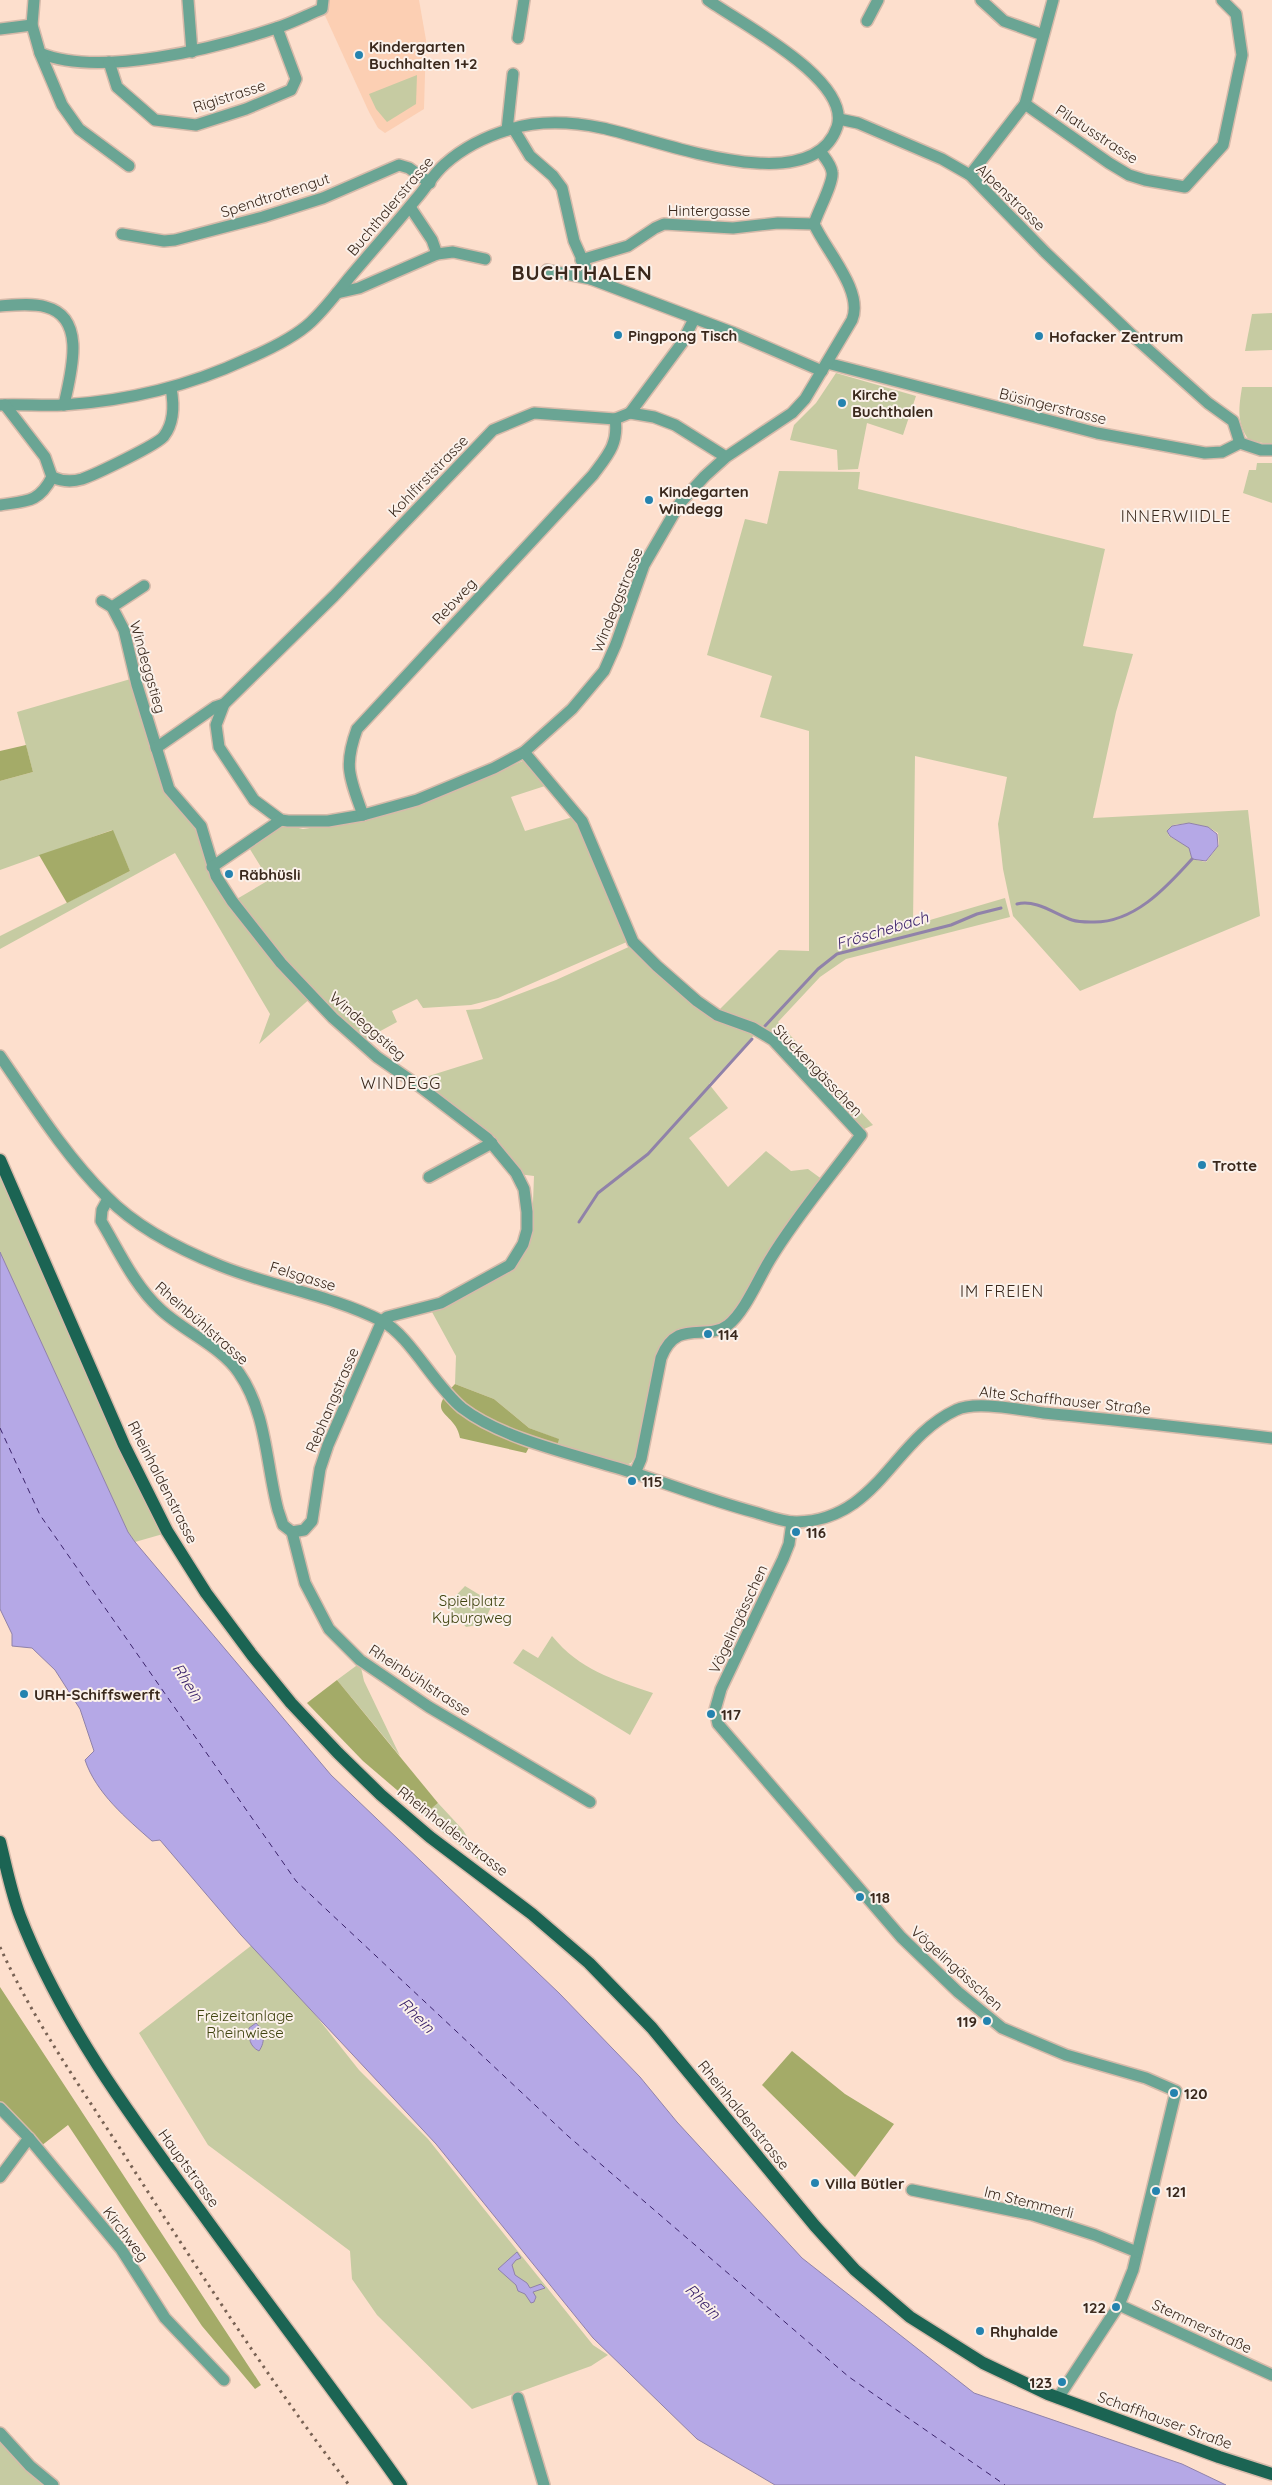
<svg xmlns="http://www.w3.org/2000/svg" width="1272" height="2485" font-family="Quicksand,sans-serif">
<rect width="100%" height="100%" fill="#fddfcd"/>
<polygon fill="#fccfb3" points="320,0 419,0 426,40 424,109 385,133 378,128 369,112 322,9"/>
<g fill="#c6cba2" fill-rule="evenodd">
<polygon points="417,75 416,104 387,122 376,109 369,94"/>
<polygon points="1272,313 1272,350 1245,351 1252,314"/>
<polygon points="836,373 916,396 903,435 867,423 858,469 838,470 837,450 790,440 794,425 816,403"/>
<path d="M1242,387h30v58l-23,-5c-13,-18 -10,-33 -7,-53z"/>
<polygon points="1257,463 1272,463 1272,503 1243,493 1249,470 1256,470"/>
<path d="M779,471l81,1 -2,17 247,60 -22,97 50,8 -17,58 -23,106 155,-8 12,106 -180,75 -67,-75 -10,-47 -5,-45 9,-47 -92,-21 -2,169 92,-27 5,19 -164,42 -26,18 -42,45 95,103 -11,5 -93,-99 -51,-20 61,-61 30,1v-220l-49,-14 12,-41 -65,-21 38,-136 22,5zM1189,823l19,4 10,6 1,12 -13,17 -14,-3 -3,-12 -20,-11 -2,-5 6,-6z"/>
<polygon points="134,678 163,784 192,821 230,903 269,880 248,846 281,824 303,829 363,820 423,804 525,760 548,785 511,797 525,831 573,817 579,826 629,941 498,998 471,1005 423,1008 417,999 392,1011 397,1022 362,1041 313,996 259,1044 270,1014 175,853 0,949 0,936 130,871 112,830 0,870 0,781 33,772 17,712"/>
<path d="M633,945l58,55 65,33 -47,51 19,24 -39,30 39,49 38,-36 25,20 17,-2 15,11 -96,140c-27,15 -54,2 -69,34l-19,97 -8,12 -11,4 -63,-21 1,-7 -29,-11 -35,-29 -39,-15 1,-28 -24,-44 85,-50 15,-33 2,-53 -16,-2 -102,-94 67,-21 -17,-49 14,-1 76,-29z"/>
<polygon points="0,1177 128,1465 163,1534 135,1542 128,1532 0,1252"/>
<polygon points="465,1586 493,1603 483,1624 466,1627 447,1605"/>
<path d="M552,1636c28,34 60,43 101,57l-23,42 -117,-72 10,-14 15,9z"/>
<polygon points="360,1663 364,1681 400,1756 337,1680"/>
<polygon points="438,1803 463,1830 483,1863 435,1826 434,1821 425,1814"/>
<polygon points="252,1945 313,2012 359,2070 428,2139 593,2345 608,2355 591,2366 472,2409 377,2315 352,2279 350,2251 208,2145 139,2033"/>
<polygon points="0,2439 45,2485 0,2485"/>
</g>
<g fill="#a4ab68">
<polygon points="26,745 33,772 0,781 0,751"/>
<polygon points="113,830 130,871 67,903 39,855"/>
<path d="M455,1384l39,15 35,29 30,11 -2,7 -23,-8 -8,15 -66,-15c-5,-28 -37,-21 -5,-54z"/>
<polygon points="337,1680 438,1803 425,1814 363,1761 307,1703"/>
<polygon points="0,1987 261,2385 255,2389 202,2326 68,2125 41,2146 0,2103"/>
<polygon points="792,2051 845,2094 894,2124 855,2177 762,2085"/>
</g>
<g fill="#b5a8e6" stroke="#9082a9">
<polygon points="1189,823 1208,827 1217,834 1218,846 1206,861 1192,859 1189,848 1170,836 1167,831 1172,826"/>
<path d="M0,1252l128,280 7,10 196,233 229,219 80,83 37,45 125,136 172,135 208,71 44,21h-451l-78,-46 -104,-101 -157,-194 -195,-209 -81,-95 -8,1c-26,-23 -56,-48 -67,-81l9,-9 -14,-42 -25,-39 -23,-22 -20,-2v-12l-12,-25z"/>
<path d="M256,2023c8,8 10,18 3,28 -10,-5 -10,-13 -10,-23z"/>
<polygon points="517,2252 521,2258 516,2260 512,2265 515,2275 527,2283 530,2288 541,2284 545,2288 533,2292 536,2297 534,2302 531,2303 525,2294 518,2291 516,2285 498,2269"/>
</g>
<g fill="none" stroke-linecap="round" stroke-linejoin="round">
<g stroke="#9082a9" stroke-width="3">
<path d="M1017,904c19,-5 38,10 55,16 6,2 13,2 19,2 42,2 75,-34 101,-63"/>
<polyline points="765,1026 818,969 837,954 951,925 977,914 1001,908"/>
<polyline points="579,1222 598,1193 648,1154 752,1039"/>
</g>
<polyline stroke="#3b236b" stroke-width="1" stroke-dasharray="6 5" stroke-linecap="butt" points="0,1428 40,1515 296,1881 568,2136 849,2377 1005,2485"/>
<g stroke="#d6baaa" stroke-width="14">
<g id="minor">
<path d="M34,0l-2,25 8,28c59,25 176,-5 236,-25 16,-5 31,-13 46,-19l1,-9"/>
<polyline points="188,0 192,52"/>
<polyline points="981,0 1004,21 1043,35"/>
<polyline points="867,21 878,0"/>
<polyline points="0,29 32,25"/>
<polyline points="518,38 524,0"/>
<polyline points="40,53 62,105 79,129 129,166"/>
<polyline points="109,62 117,87 155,120 196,125 246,109 291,90 296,79 277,28"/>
<polyline points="1025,104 1109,163 1129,175 1145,180 1185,187 1223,145 1242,55 1236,14 1222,0"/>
<polyline points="839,119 858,123 942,159 970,175 1045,252 1132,335 1208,403 1233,421 1240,443"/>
<polyline points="513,128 530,156 553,176 562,188 574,241 591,279"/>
<polyline points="507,130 513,74"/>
<polyline points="970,175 1025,104 1053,0"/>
<polyline points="410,207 432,240 437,254"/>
<polyline points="122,234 164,241 175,240 263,217 323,198 399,165 409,168 430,183"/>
<polyline points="581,260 628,246 655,228 664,224 733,228 778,223 814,224"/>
<polyline points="547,270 591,279 734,333 822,371"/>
<polyline points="337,293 359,288 437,254 453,252 485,259"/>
<path d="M0,306c15,-1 32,-3 46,1 42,11 24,69 18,98"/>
<polyline points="827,363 1097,433 1205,453 1222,452 1240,443 1261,450 1272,450"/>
<path d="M0,405c21,-1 42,1 63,0 64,-4 126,-19 184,-46 21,-9 47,-21 64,-37 14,-13 26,-29 38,-44 22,-26 45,-52 67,-79 10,-11 18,-26 29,-35 19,-17 42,-28 66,-35 29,-9 62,-7 91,-1 52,10 209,75 235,-1 15,-47 -97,-104 -129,-127"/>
<polyline points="630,413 682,343 694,319"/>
<path d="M726,457l-51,-32 -21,-8 -24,-4 -15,6 -81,-6 -41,17 -159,166 -110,108 -8,21 3,22 35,53 27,20 7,1h40l35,-6 54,-15 77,-32 30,-16 48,-43 32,-38 12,-27 28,-79 36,-62 25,-27 21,-19 66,-44 13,-14 47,-79c12,-29 -26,-69 -38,-96 4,-13 20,-42 18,-52 -1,-8 -8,-15 -12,-21"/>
<path d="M52,477c9,4 20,5 30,2 12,-4 77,-35 82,-43 10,-13 10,-32 7,-48"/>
<path d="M0,505c26,-4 39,-2 52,-28l-7,-20 -40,-52"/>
<path d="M102,601l10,6 12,23 13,55 32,104 32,37 15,50 16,25 49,62 52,55 44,39 42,29 68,52 29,35 8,16 3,23v18l-4,14 -13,21 -69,38 -54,14 -5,4 -54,124 -8,24 -8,52 -8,9 -12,2 -9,-7 -5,-15c-12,-45 -11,-97 -39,-137 -17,-26 -56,-42 -79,-64 -26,-24 -41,-58 -59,-88l1,-11 6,-11"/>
<polyline points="112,607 144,586"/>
<polyline points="156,748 215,707 224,704"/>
<path d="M524,752l58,69 51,121 24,24 40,35 20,14 36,13 20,12 88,95c-30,41 -64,80 -90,123 -12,19 -26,54 -43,67 -22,17 -51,-8 -67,33l-20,101 -6,14"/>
<path d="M363,815c-13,-37 -20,-48 -6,-86l236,-254c14,-19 26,-31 22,-56"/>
<polyline points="212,867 281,820"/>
<path d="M0,1056c33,48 65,99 107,141 30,31 74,53 114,69 52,21 110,29 161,55 28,15 52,64 80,87 43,33 120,48 172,65 40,13 79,28 120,39 14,4 28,10 43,10 81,-2 96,-83 159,-112 20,-10 64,0 88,3 76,7 152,16 228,25"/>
<polyline points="429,1177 492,1143"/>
<polyline points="792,1522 789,1544 783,1559 721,1689 715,1710 718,1724 901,1937 958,1992 1002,2028 1066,2055 1146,2078 1176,2091 1133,2270 1119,2305 1058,2398"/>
<polyline points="292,1532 305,1583 329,1629 360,1660 429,1707 590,1802"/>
<polyline points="0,2108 29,2138 121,2249 165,2318 224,2380"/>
<polyline points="0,2177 29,2138"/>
<polyline points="912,2190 1033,2215 1095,2235 1137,2252"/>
<polyline points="1119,2305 1272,2375"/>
<polyline points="518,2398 544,2485"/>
<polyline points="0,2433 30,2466 53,2485"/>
</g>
</g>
<g stroke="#d6baaa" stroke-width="15">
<g id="major">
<polyline points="0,1160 124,1445 167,1531 206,1593 252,1655 291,1703 338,1753 381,1795 430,1837 532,1914 589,1963 652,2028 815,2226 855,2270 910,2317 983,2363 1048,2394 1219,2457 1272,2474"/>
<path d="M0,1842c6,24 11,50 20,74 42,109 115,206 184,300 65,90 133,178 197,269"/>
</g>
</g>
<use href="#minor" stroke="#6aa594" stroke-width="11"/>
<use href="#major" stroke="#1b6453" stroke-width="12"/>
<path stroke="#786254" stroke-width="3" stroke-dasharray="2.5 5" stroke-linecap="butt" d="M0,1947c35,77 85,146 130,217 70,109 140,217 219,321"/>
</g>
<g fill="#2483af" stroke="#fbf1ea" stroke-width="2">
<circle cx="359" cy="55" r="5"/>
<circle cx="618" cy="335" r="5"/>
<circle cx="1039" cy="336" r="5"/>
<circle cx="842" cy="403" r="5"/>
<circle cx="649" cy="500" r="5"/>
<circle cx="229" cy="874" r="5"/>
<circle cx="1202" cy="1165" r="5"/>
<circle cx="708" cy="1334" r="5"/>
<circle cx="632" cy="1481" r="5"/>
<circle cx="796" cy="1532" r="5"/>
<circle cx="24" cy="1694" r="5"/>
<circle cx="711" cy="1714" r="5"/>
<circle cx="860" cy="1897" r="5"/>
<circle cx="987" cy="2021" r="5"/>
<circle cx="1174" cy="2093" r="5"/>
<circle cx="815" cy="2183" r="5"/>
<circle cx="1156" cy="2191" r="5"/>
<circle cx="1116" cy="2307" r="5"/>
<circle cx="980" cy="2331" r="5"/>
<circle cx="1062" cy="2382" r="5"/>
</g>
<g text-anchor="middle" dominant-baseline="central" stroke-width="4" stroke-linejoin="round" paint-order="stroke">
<g font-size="15" font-weight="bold" fill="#3a281c" stroke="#fbf1ea" text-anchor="start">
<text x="369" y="46">Kindergarten<tspan x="369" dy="17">Buchhalten 1+2</tspan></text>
<text x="628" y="335">Pingpong Tisch</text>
<text x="1049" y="336">Hofacker Zentrum</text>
<text x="852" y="394">Kirche<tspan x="852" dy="17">Buchthalen</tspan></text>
<text x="659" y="491">Kindegarten<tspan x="659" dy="17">Windegg</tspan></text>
<text x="239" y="874">Räbhüsli</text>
<text x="1212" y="1165">Trotte</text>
<text x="718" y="1334">114</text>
<text x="642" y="1481">115</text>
<text x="806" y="1532">116</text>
<text x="34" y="1694">URH-Schiffswerft</text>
<text x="721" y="1714">117</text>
<text x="870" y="1897">118</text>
<text x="977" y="2021" text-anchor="end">119</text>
<text x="1184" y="2093">120</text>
<text x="825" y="2183">Villa Bütler</text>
<text x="1166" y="2191">121</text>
<text x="1106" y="2307" text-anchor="end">122</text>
<text x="990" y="2331">Rhyhalde</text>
<text x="1052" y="2382" text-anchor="end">123</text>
</g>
<g font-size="15" fill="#3a281c" stroke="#fbf1ea">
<text transform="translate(229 96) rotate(-18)">Rigistrasse</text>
<text transform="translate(1097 134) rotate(33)">Pilatusstrasse</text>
<text transform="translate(275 195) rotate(-18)">Spendtrottengut</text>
<text transform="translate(1011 197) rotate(44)">Alpenstrasse</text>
<text transform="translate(390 206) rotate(-50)">Buchthalerstrasse</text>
<text x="709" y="210">Hintergasse</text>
<text transform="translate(1053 406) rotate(14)">Büsingerstrasse</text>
<text transform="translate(428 476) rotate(-46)">Kohlfirststrasse</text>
<text transform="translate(617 600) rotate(-68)">Windeggstrasse</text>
<text transform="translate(454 601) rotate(-47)">Rebweg</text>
<text transform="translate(148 667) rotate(74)">Windeggstieg</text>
<text transform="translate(368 1026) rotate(41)">Windeggstieg</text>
<text transform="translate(818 1070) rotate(46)">Stuckengässchen</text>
<text transform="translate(303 1276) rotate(17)">Felsgasse</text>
<text transform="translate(202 1323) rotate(41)">Rheinbühlstrasse</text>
<text transform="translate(332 1400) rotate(-67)">Rebhangstrasse</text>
<text transform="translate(1065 1400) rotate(6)">Alte Schaffhauser Straße</text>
<text transform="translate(163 1482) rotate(63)">Rheinhaldenstrasse</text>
<text transform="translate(738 1619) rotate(-65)">Vögelingässchen</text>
<text transform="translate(420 1680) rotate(33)">Rheinbühlstrasse</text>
<text transform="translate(453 1831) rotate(38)">Rheinhaldenstrasse</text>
<text transform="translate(957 1968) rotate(42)">Vögelingässchen</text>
<text transform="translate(744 2115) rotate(51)">Rheinhaldenstrasse</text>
<text transform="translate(189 2168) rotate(54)">Hauptstrasse</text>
<text transform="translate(1029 2202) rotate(14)">Im Stemmerli</text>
<text transform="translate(126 2234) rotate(53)">Kirchweg</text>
<text transform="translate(1202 2326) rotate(25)">Stemmerstraße</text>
<text transform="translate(1165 2420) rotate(20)">Schaffhauser Straße</text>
</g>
<g font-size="15" fill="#404410" stroke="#fbf1ea">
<text x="472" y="1600">Spielplatz<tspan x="472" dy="17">Kyburgweg</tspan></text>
<text x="245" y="2015">Freizeitanlage<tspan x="245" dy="17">Rheinwiese</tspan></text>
</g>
<g font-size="16" letter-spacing="1" fill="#3a281c" stroke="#fbf1ea">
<text x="1176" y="516">INNERWIIDLE</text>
<text x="401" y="1083">WINDEGG</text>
<text x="1002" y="1291">IM FREIEN</text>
</g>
<g font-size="16" font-style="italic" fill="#3b236b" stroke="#fbf1ea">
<text transform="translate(882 930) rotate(-17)">Fröschebach</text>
<text transform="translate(188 1682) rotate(57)">Rhein</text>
<text transform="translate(417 2015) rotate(45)">Rhein</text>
<text transform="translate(703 2301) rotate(45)">Rhein</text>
</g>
<g font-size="20" font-weight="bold" letter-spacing="1" fill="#3a281c" stroke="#fbf1ea">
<text x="582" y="272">BUCHTHALEN</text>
</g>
</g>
</svg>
